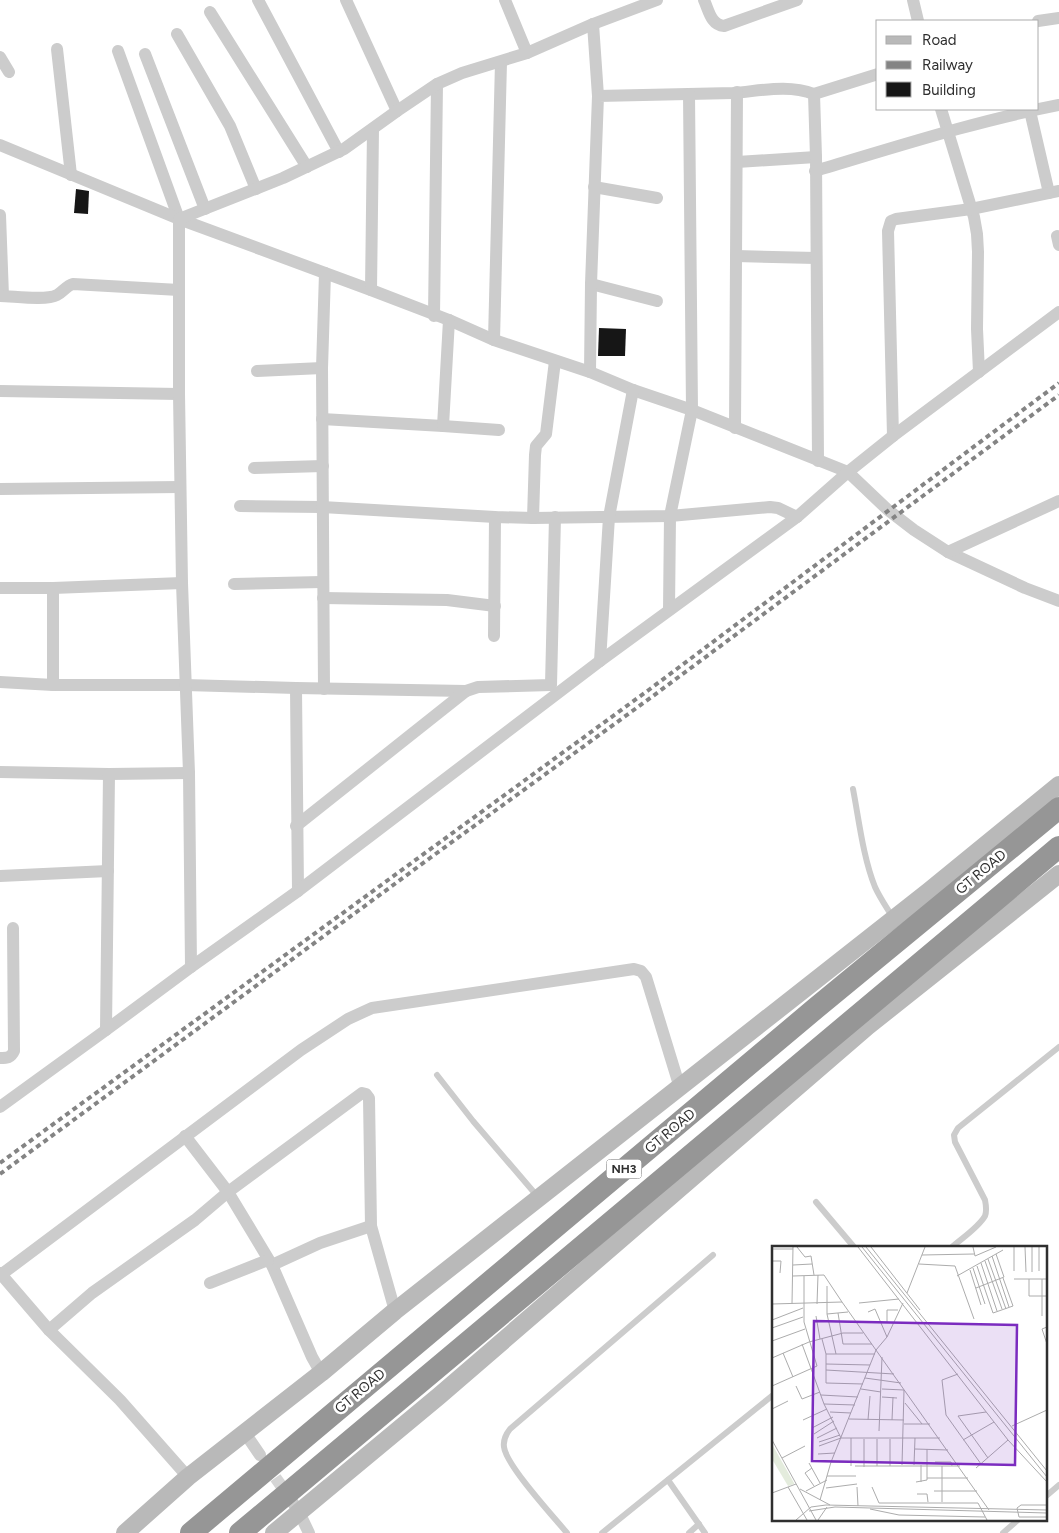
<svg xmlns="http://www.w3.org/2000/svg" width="1059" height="1533" font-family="Figtree,sans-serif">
<rect width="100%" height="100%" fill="#fff"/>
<g fill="#161616">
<polygon points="76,189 89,191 88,214 74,213"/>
<polygon points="599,328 626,329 625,356 598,356"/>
</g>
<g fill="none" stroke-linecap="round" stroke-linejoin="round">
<polyline stroke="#d5d5d5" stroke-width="12" stroke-dasharray="12 6" stroke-linecap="butt" points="265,1463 290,1498"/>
<g stroke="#ccc" stroke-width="6">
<path d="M853,789c6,31 10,68 22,98 5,11 12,21 18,31"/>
<polyline points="437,1075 473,1121 538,1197"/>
<polyline points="816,1202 854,1247"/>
<path d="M952,1247c10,-9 26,-19 33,-31 2,-5 1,-11 0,-16l-30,-58 -1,-7 4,-7 101,-81"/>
<polyline points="668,1480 705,1533"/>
<polyline points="1045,1497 1059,1485"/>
<path d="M567,1533c-14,-17 -61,-68 -63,-86 -1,-7 2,-13 6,-18l203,-174"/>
<polyline points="602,1533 773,1395"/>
<polyline points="689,1533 699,1524"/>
<polyline points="1003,1533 1019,1519"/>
</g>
<g stroke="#ccc" stroke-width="12">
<polyline points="258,0 339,152"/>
<polyline points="346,0 397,111"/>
<polyline points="505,0 527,53"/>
<path d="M704,0c5,11 7,25 20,26l73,-26"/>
<polyline points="913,0 918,21"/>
<polyline points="210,12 307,167"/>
<polyline points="1038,21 1059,18"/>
<polyline points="593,24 598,96"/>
<polyline points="177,34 230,126 256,189"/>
<polyline points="57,49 71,175"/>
<polyline points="118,51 179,219"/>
<polyline points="145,54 205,209"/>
<polyline points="0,57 9,72"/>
<polyline points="941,109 974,217 977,234 978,252 977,329 979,372"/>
<polyline points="1030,111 1049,193"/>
<polyline points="0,145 179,219 371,290 449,320 494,340 590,372 633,390 692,410 848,472 888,510 914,530 948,552 1025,588 1059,601"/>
<polyline points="737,162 816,157"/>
<path d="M815,171c81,-24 161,-50 244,-66"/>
<polyline points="594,187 657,198"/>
<polyline points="0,215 3,296"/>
<polyline points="1057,236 1059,245"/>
<polyline points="736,256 816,258"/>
<polyline points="591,284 657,301"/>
<polyline points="371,290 373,129"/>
<path d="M0,296c13,0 46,5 57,-1 6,-3 9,-9 16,-11l106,6"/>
<polyline points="434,316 437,84"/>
<polyline points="494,340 501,62"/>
<polyline points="257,371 322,368"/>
<path d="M590,372l1,-88 7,-188c45,-1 90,-2 135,-3 27,-2 55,-9 81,1"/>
<polyline points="0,391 179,394"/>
<polyline points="322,419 443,426 499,430"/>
<polyline points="443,426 449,320"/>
<polyline points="735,428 737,92"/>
<polyline points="893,436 888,231 891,221 896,219 971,209 1059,191"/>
<polyline points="818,461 816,157 814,94 878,74"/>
<polyline points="254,468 323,466"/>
<polyline points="0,489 180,487"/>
<polyline points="240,506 322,507 495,517 533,518 670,516 770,507 778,508 797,517"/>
<polyline points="533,518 535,455 536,446 546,434 555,361"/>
<polyline points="948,552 1059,501"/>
<polyline points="234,584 322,582"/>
<polyline points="0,588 53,588 182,583"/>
<polyline points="323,598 447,600 495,606"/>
<polyline points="669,610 670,516 692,410 689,94"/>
<polyline points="494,636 495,517"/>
<polyline points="600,661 609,517 633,390"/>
<polyline points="0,682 53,685 185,685 296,688 466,691 478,687 551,685 555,517"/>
<polyline points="53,685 53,588"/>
<polyline points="296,688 298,891"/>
<polyline points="324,689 322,368 325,273"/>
<polyline points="0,772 109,774 189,773"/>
<polyline points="296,826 466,691"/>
<polyline points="0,876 108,871"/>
<polyline points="191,967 189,773 182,583 179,394 179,219 283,178 344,149 397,111 437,84 462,73 527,53 593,24 657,0"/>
<polyline points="106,1030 109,774"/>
<path d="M0,1058c7,0 11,0 14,-7l-1,-123"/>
<polyline points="0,1107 106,1030 191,967 298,891 600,661 797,517 848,472 893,436 1059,312"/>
<polyline points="185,1136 228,1192 272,1265 312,1357 321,1373"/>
<polyline points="272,1265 320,1243 371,1226"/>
<polyline points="0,1273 49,1330 120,1400 188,1477"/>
<polyline points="2,1274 301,1050 348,1019 372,1008 634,969 641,971 646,977 680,1088"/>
<polyline points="210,1283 268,1260"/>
<polyline points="49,1330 92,1293 195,1220 228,1192 362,1093 366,1094 369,1098 371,1226 395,1311"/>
<polyline points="245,1433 260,1455"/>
<polyline points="291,1500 299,1512 309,1533"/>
</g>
<g stroke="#b9b9b9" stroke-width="18">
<polyline points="125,1533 188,1477 321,1373 395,1311 929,891 1059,785"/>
<polyline points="274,1533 439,1396 868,1026 1059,874"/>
</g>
<g stroke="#969696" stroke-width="22">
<polyline points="191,1533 816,1008 1059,808"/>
<polyline points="240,1533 1059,847"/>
</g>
<g stroke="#848484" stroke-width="4" stroke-dasharray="5 4" stroke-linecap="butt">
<polyline points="0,1163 650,689 1059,383"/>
<polyline points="0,1174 430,858 653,696 1059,395"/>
</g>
</g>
<g text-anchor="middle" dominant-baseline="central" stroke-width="5" stroke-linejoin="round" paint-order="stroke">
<rect fill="#fff" stroke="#6d6d6d" stroke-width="1" x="606.5" y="1159.5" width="35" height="19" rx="4"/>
<g font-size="12" font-weight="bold" fill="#2f2f2f">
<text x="624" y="1169">NH3</text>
</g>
<g font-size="14" fill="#2f2f2f" stroke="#fff">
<text transform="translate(981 872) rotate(-40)">GT ROAD</text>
<text transform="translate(670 1131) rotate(-40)">GT ROAD</text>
<text transform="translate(360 1391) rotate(-40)">GT ROAD</text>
</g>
</g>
<g transform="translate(772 1246)">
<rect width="275" height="275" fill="#fff"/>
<path d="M0,198l22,39v1l-6,2 -16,-27z" fill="#e4ecdd"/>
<path fill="none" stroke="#acacac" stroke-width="1" d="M25,1l8,10 6,-1 3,19M86,1l150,193 39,42M90,1l185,230M94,1l181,224M99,1l49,63M201,1l2,9 21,-9M253,1l1,25M260,1v25M0,3h21M150,9l52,-1M220,10l17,51M216,13l18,50M0,15h9l-1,12M213,15l17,48M209,17l16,48M147,18l36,2 19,53M21,19l19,-1M205,20l16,47 20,-7 -10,-28M201,22l12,36M198,24l11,35M242,25v-24M267,25v-24M21,30l31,-1 18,27M185,30l46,-26M242,33h33M257,33v17h18M55,40v28l9,40M204,42l28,-11 -8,-23M135,47l18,-46M87,57l40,-4M0,58l70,-2 147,208M0,58v-31M20,58l1,-57M45,58l1,-29M96,66l7,-3 12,28M66,67l5,31h29M55,68l21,-2M44,70l4,23M270,70v-37M0,74l31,-12M115,76v-12h11M275,81l-5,2 5,15M0,82l31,-11M50,93l4,15h49M0,95l33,-12M30,98l22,60 17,34h99M11,107l10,24M54,108v29l37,1M0,112l37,-16 34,-9h20M54,118l44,1M54,124l68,4M186,128l-16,6 4,35 35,49M93,132l36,5M0,140l45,-20 -13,-44v-46M24,140l6,13 18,-7M89,143l20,3M110,143l22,1 -2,75M49,149l37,2M110,151l15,1M133,157l17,21M52,158l31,1M0,163l16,-8M58,166l21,1M214,166l-28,4 30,42M77,173l55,1M31,174l24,-11M96,174l2,-24M120,174l1,-23M132,178h26M240,180l35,-16M40,182l21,-11M107,185l3,-74M42,188l20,-13M45,192l20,-10M79,192v28M118,193v27M0,194l44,80M191,194l31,-18M47,196l21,-7M47,200l22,-8M143,203l33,1M46,208l17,-1M10,212l23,-12M59,216h20M163,216h16l1,4M37,217l11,20M142,219l1,-27M83,220h105M105,220v-27M92,221v-28M40,222l-7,5 9,13M204,222l32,-28M55,230h29M155,232h41M144,236l11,-2v-31M149,236v-17M16,241l19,33M85,241l1,19M100,241l7,16M54,242l31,-4M28,243l30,16M34,245l21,-11M162,245h43M0,247l24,-9M145,248h10l1,8M48,254l11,-38 45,-112 11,-13 16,-34M170,256v-36M107,257h99l9,17M275,259h-26l-4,3 2,9h28M98,263l29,6 86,2M37,265l26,-4 212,6M24,274l15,-13 15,-2 221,5M46,274l9,-13"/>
<path fill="#7b2cbf" fill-opacity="0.15" stroke="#7b2cbf" stroke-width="2.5" d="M42,75l203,4 -2,140 -203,-4z"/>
<rect width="275" height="275" fill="none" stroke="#2f2f2f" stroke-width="2.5"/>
</g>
<rect x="876" y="20" width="162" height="90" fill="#ffffff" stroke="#acacac"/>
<rect x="886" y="36" width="25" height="8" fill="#b9b9b9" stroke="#acacac"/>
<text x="922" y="45" font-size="15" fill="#2f2f2f">Road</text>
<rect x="886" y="61" width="25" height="8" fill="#848484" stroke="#acacac"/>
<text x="922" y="70" font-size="15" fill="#2f2f2f">Railway</text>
<rect x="886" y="82" width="25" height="15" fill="#161616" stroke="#acacac"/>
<text x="922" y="95" font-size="15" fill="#2f2f2f">Building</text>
</svg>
